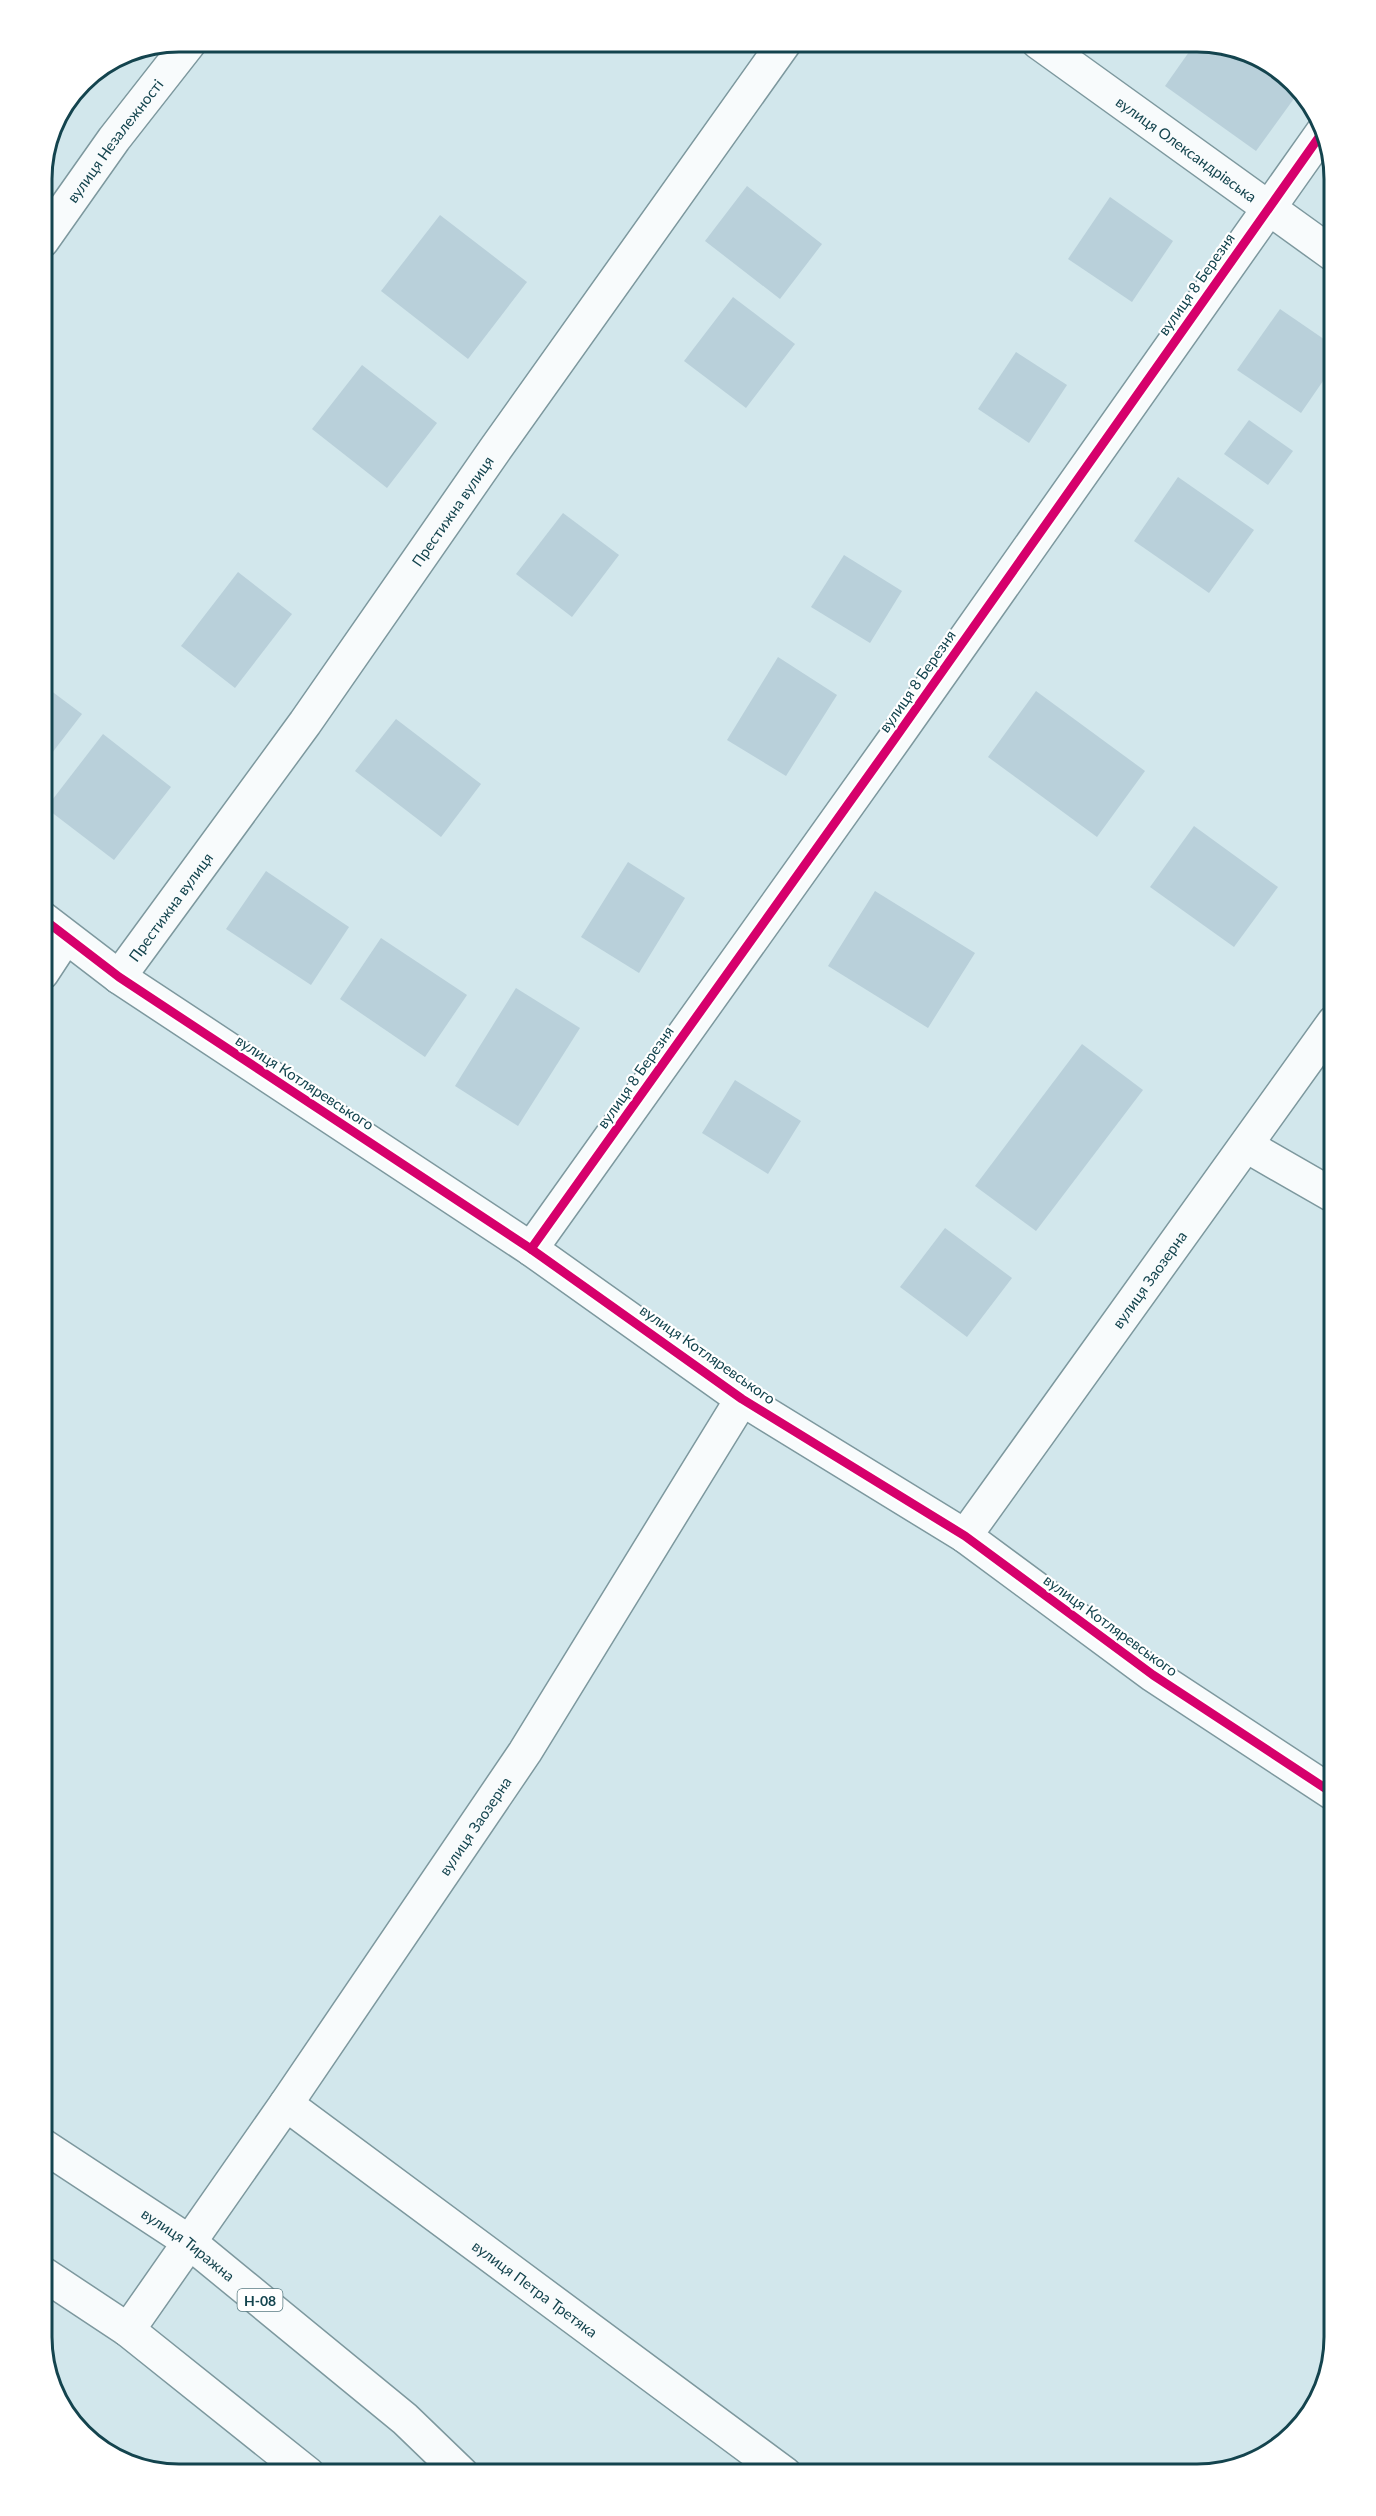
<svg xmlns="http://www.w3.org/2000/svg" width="1376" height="2516" font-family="Lato,sans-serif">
<rect width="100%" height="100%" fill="#d2e7ec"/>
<g fill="#b9d0da">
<polygon points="1196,42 1206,42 1280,70 1298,93 1256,151 1165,86"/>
<polygon points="747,186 822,244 780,299 705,241"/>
<polygon points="1110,197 1173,241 1132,302 1068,259"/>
<polygon points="440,215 527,282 468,359 381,291"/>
<polygon points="733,297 795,344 746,408 684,361"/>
<polygon points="1280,309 1334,346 1334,365 1301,413 1237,370"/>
<polygon points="1016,352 1067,385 1029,443 978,409"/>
<polygon points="362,365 437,423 387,488 312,429"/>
<polygon points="1249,420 1293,451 1268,485 1224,454"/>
<polygon points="1178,477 1254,530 1209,593 1134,541"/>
<polygon points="563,513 619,555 572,617 516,574"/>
<polygon points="844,555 902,591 870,643 811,607"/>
<polygon points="238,572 292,614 235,688 181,646"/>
<polygon points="778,657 837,695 786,776 727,740"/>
<polygon points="42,684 82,714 42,766"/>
<polygon points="1036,691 1145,771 1097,837 988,757"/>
<polygon points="396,719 481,784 441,837 355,771"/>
<polygon points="103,734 171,787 114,860 46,808"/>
<polygon points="1194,826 1278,887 1234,947 1150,887"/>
<polygon points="628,862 685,898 639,973 581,937"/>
<polygon points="266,871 349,927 311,985 226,929"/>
<polygon points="875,891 975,953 928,1028 828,966"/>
<polygon points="381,938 467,995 425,1057 340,999"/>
<polygon points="516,988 580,1028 518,1126 455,1086"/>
<polygon points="1082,1044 1143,1090 1036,1231 975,1186"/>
<polygon points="735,1080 801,1121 768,1174 702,1133"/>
<polygon points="945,1228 1012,1278 967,1337 900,1287"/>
</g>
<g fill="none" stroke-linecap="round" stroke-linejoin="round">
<g stroke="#7d989e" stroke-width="36">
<g id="street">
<path id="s1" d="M1038,42l296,213"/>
<path id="s2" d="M42,241l72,-102 76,-97"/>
<polyline points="42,918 119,977 531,1249 742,1399 965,1536 1153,1675 1334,1794"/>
<polyline points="42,973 65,938"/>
<path id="s3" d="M119,977l186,-254 189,-272 291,-409"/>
<polyline points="1247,1146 1334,1196"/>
<polyline points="531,1249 896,737 1324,130"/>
<path id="s4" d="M965,1536l369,-514"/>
<path id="s5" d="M286,2104l499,370"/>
<path id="s6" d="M128,2330l158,-226 239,-352 217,-353"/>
</g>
</g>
<g stroke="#7d989e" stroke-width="36">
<g id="primary">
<path id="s7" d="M42,2145l146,96 217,178 57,55"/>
<polyline points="42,2273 128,2330 308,2474"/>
</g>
</g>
<use href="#street" stroke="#f8fbfc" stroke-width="33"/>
<use href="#primary" stroke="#f8fbfc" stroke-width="33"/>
<g stroke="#fff" stroke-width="13">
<g id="cycleway">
<polyline points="42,918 119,977 531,1249 742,1399 965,1536 1153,1675 1334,1794"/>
<polyline points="531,1249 896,737 1324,130"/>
</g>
</g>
<use href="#cycleway" stroke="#d6006c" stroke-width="9"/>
</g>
<g text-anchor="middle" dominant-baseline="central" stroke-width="4.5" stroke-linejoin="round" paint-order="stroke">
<rect fill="#fff" stroke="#5a7c83" stroke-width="1.5" x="237.5" y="2289" width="45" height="22" rx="4.5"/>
<g font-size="14" font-weight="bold" fill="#14444e">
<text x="260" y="2300">Н-08</text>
</g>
<g font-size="15" fill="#14444e" stroke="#fff">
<text stroke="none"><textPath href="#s2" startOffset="124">вулиця Незалежності</textPath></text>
<text stroke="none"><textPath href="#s1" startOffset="183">вулиця Олександрівська</textPath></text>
<text transform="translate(1196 284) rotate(-55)">вулиця 8 Березня</text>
<text stroke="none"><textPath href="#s3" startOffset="573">Престижна вулиця</textPath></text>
<text transform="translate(917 681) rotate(-55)">вулиця 8 Березня</text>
<text stroke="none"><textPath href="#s3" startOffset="87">Престижна вулиця</textPath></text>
<text transform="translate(635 1077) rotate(-55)">вулиця 8 Березня</text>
<text transform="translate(305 1082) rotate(33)">вулиця Котляревського</text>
<text stroke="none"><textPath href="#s4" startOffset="316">вулиця Заозерна</textPath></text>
<text transform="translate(708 1354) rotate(35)">вулиця Котляревського</text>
<text transform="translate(1111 1625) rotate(36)">вулиця Котляревського</text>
<text stroke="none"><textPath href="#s6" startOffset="612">вулиця Заозерна</textPath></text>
<text stroke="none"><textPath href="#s7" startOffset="177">вулиця Тиражна</textPath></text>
<text stroke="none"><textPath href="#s5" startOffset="310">вулиця Петра Третяка</textPath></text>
</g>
</g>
<path d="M0 0H1376V2516H0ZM179 52H1197A127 127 0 0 1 1324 179V2337A127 127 0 0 1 1197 2464H179A127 127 0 0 1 52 2337V179A127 127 0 0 1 179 52Z" fill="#fff" fill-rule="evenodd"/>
<path fill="none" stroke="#14444e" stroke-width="3" d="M179 52H1197A127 127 0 0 1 1324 179V2337A127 127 0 0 1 1197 2464H179A127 127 0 0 1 52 2337V179A127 127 0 0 1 179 52Z"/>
</svg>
